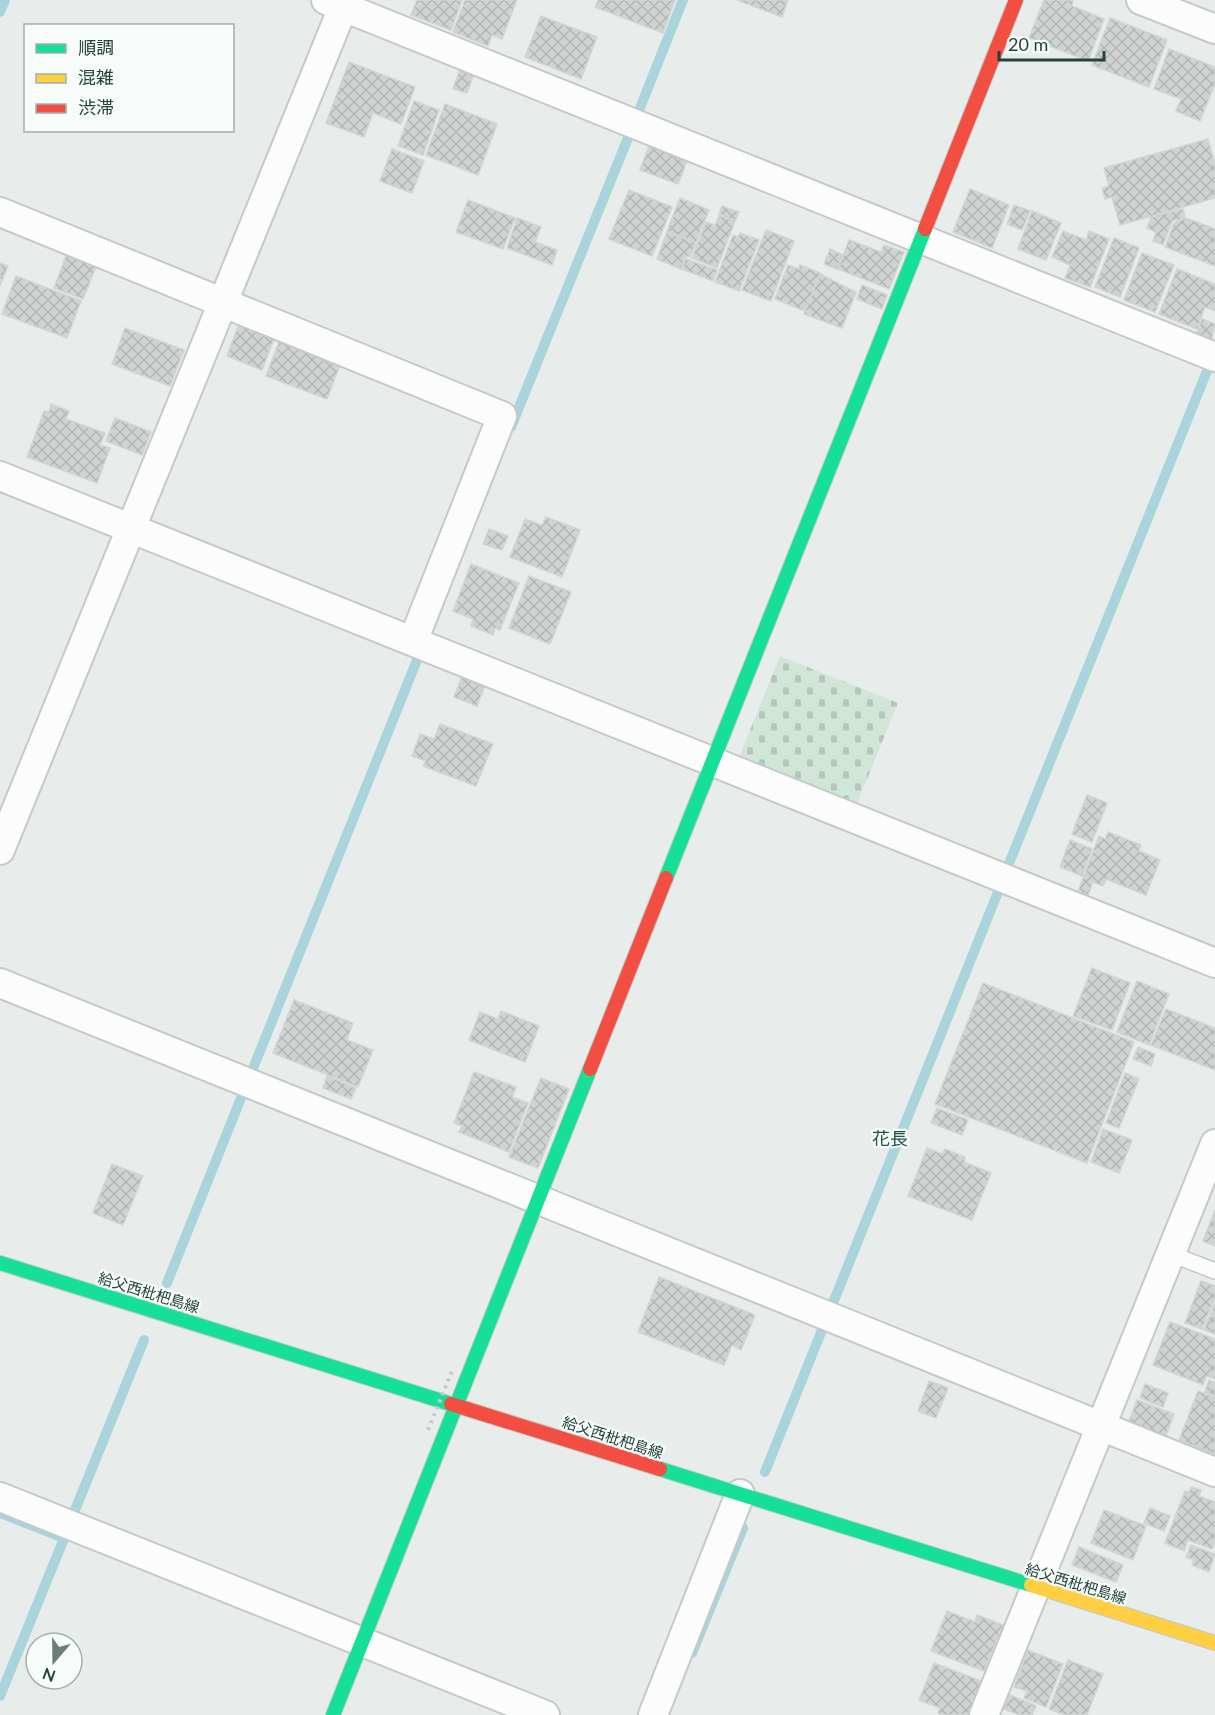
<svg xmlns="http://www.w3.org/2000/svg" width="1215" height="1715" font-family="Lato,'Noto Sans JP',sans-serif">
<defs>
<pattern id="cemetery-stones" width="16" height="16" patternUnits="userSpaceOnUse" patternTransform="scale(1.5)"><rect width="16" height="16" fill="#d1e6d8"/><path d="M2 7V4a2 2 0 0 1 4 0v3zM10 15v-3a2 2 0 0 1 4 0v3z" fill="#b3c6ba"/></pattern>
<pattern id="building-cross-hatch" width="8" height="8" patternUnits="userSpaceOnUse" patternTransform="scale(1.5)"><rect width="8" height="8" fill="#cfd4d2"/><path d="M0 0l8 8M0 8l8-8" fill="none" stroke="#b2b7b5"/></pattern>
</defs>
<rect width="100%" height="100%" fill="#e8edeb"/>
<polygon fill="url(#cemetery-stones)" points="780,656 898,703 857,804 740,755"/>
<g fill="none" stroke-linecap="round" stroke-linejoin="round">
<g stroke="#a9d4db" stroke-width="10">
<polyline points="0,12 5,0"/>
<polyline points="636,118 683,0"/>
<polyline points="511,427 628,138"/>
<polyline points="1008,866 1209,366"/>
<polyline points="252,1071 419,655"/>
<polyline points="167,1283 243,1093"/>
<polyline points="831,1308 1000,887"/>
<polyline points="765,1472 824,1325"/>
<polyline points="0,1513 64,1538"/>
<polyline points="73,1515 144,1340"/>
<polyline points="692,1653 743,1528"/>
<polyline points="0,1696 65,1536"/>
</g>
</g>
<g fill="url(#building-cross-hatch)" stroke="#d1d6d4" stroke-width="1.5">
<polygon points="417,0 462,0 451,30 411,15"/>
<polygon points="465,0 517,0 502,39 492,35 488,46 453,32"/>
<polygon points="598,0 675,0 663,33 595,7"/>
<polygon points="737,0 788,0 782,17"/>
<polygon points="1044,0 1073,0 1072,6 1104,19 1088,61 1029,38"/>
<polygon points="541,16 597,37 581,79 525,57"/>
<polygon points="1110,18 1167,40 1149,87 1092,65"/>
<polygon points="1169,49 1215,67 1215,84 1200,121 1176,111 1181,99 1154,89"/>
<polygon points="349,62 415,87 401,124 373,113 364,137 326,123"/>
<polygon points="461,66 475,71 467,93 453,89"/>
<polygon points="414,101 439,110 423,155 398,146"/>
<polygon points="445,104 497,124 478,175 426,155"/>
<polygon points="1208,139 1215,164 1215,198 1120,225 1112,197 1105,199 1102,188 1109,186 1104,168"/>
<polygon points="649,146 687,161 678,184 640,170"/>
<polygon points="392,149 424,161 412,193 380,181"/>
<polygon points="970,189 1009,205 992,248 953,232"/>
<polygon points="629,190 672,207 652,256 609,239"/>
<polygon points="680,198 709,210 696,242 667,231"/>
<polygon points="468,200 515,218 503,249 456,232"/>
<polygon points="1014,205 1030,211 1022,230 1007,224"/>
<polygon points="722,206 739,212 735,221 719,214"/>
<polygon points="1183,209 1185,218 1172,221 1163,245 1153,241 1156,232 1147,228 1151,217"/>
<polygon points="1032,211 1061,223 1046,260 1018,249"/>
<polygon points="719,216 735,221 717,268 692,258 706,222 715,225"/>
<polygon points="517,218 541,227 535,242 557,250 552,265 507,248"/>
<polygon points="1186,218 1215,229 1215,266 1165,247 1174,223"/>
<polygon points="766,230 794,241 771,301 742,290"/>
<polygon points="1063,231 1086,240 1089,231 1109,239 1090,287 1065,278 1070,265 1052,257"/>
<polygon points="667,232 696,243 690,257 686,256 681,269 657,259"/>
<polygon points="740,233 759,240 739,291 715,282 733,235 738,237"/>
<polygon points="1114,238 1139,248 1120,297 1095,287"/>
<polygon points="849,240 881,252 884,245 904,252 889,289 838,269"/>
<polygon points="69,248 99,259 83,299 54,288"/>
<polygon points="830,249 843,255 837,269 824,264"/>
<polygon points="1142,253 1174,265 1155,312 1124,300"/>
<polygon points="686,259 717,270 713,281 682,269"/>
<polygon points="0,263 8,266 0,286"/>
<polygon points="788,265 799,269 800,265 820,273 805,311 775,299"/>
<polygon points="1177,269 1215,284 1215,311 1205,307 1197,329 1159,314"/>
<polygon points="820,274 856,292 842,328 804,314"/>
<polygon points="16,276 81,301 67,338 2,314"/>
<polygon points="862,285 887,295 882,309 857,299"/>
<polygon points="1202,319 1215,324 1210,346 1194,340"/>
<polygon points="240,321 276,334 262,370 227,356"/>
<polygon points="125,328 184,350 170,386 112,364"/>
<polygon points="281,337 342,360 327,399 266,376"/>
<polygon points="51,404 69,411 66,419 105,433 100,445 110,448 97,483 27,457 44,411 49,412"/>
<polygon points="115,418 151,432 142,455 106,441"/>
<polygon points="546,517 580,530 562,577 510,557 525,519 542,525"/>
<polygon points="489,529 508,536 502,550 483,544"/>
<polygon points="471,564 519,583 500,630 495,628 493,635 471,626 473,619 453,611"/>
<polygon points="529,576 571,592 550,644 509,628"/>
<polygon points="463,674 486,683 477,706 454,697"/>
<polygon points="440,724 493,744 476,786 423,766 426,761 412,756 420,734 434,739"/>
<polygon points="1087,795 1107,803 1092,842 1072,834"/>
<polygon points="1108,832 1141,845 1139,851 1160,860 1146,895 1106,879 1103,886 1093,882 1088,895 1078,891 1099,836 1105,839"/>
<polygon points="1070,840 1092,849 1082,876 1060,867"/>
<polygon points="1092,968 1130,983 1112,1030 1073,1016"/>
<polygon points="1137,981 1169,994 1149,1045 1117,1032"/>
<polygon points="983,983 1134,1042 1087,1163 935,1104"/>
<polygon points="294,1000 353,1023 347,1040 373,1050 358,1087 273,1053"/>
<polygon points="1166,1009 1215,1028 1215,1070 1151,1045"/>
<polygon points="501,1011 539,1026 525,1062 469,1040 480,1012 498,1019"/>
<polygon points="1138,1047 1155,1054 1151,1066 1133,1059"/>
<polygon points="474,1072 516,1087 512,1097 528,1103 509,1152 459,1132 462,1126 454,1123"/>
<polygon points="1125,1073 1139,1079 1119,1128 1106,1123"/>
<polygon points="327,1076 356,1088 351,1099 323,1088"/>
<polygon points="541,1078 569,1089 538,1168 509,1157"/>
<polygon points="937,1108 968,1120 962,1135 931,1123"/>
<polygon points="1103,1129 1132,1140 1119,1173 1091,1162"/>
<polygon points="927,1148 942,1154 945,1149 965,1157 964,1162 991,1173 972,1220 908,1196"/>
<polygon points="112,1164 143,1176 123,1225 93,1213"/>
<polygon points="1215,1210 1215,1246 1203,1241"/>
<polygon points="659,1277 755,1315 741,1350 732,1345 724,1365 638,1332"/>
<polygon points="1201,1281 1215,1286 1215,1297 1202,1329 1185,1323"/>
<polygon points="1215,1302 1215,1334 1204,1330"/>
<polygon points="1170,1322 1215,1339 1215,1379 1207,1376 1203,1385 1153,1365"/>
<polygon points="1209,1380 1215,1383 1215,1396 1205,1392"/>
<polygon points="929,1381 948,1388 936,1418 918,1411"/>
<polygon points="1145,1384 1168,1393 1163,1407 1140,1398"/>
<polygon points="1198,1391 1215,1397 1215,1454 1179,1440"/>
<polygon points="1137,1400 1174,1414 1165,1438 1128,1424"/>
<polygon points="1191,1487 1201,1490 1199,1496 1215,1502 1215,1541 1212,1549 1188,1540 1184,1551 1165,1543 1185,1491 1189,1492"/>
<polygon points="1150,1508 1170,1516 1164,1531 1144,1523"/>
<polygon points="1104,1510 1146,1526 1133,1560 1091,1543"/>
<polygon points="1191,1545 1215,1554 1209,1572 1192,1565 1194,1560 1186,1557"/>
<polygon points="1079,1547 1123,1565 1116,1582 1072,1565"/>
<polygon points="947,1611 975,1622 977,1615 1003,1625 984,1671 931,1651"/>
<polygon points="1028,1650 1063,1664 1046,1707 1024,1698 1027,1691 1014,1687"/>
<polygon points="1068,1660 1103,1674 1087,1715 1064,1715 1049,1709"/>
<polygon points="934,1663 981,1681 968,1715 942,1715 938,1713 940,1708 919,1700"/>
<polygon points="1010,1695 1036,1706 1032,1715 1020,1715 1004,1709"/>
</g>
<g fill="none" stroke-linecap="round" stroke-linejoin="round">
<g stroke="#c5cac8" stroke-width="18">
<polyline id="lane" points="1171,1254 1215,1271"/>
</g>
<g stroke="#c5cac8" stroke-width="32">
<g id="street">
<polyline points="326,0 1215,357"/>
<polyline points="1141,0 1215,29"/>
<polyline points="0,212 502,416 413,641"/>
<polyline points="0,476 1215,963"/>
<polyline points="0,850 346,0"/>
<polyline points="0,983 1215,1472"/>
<polyline points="0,1497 545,1715"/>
<polyline points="653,1715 740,1494"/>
<polyline points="984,1715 1215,1144"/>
</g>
</g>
<g stroke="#c3cbc8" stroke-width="16">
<g id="fast">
<polyline points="666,878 925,229"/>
<polyline points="0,1263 451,1404"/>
<polyline points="660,1469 1031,1585"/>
<polyline points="333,1715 590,1069"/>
</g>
</g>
<g stroke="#c3cbc8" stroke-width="16">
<polyline id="slow" points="1031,1585 1215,1643"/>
</g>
<g stroke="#c3cbc8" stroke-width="16">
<g id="jam">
<polyline points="925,229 1016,0"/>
<polyline points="590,1069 666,878"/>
<polyline points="451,1404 660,1469"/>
</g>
</g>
<use href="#lane" stroke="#fcfcfc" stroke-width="15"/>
<use href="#street" stroke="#fcfcfc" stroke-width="28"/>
<use href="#fast" stroke="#16e098" stroke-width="14"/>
<use href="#slow" stroke="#ffcf43" stroke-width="14"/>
<use href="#jam" stroke="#f24e42" stroke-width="14"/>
<polyline stroke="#c3ccca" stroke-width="4" stroke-dasharray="3 4.5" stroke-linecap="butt" points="428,1430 452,1371"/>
</g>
<g text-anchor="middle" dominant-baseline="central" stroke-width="4.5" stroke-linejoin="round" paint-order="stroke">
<g font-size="15" fill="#24423a" stroke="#f7fbf9">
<text transform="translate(149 1292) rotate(17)">給父西枇杷島線</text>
<text transform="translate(613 1437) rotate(18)">給父西枇杷島線</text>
<text transform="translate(1076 1583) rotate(17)">給父西枇杷島線</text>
</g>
<g font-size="18" fill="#1f5548" stroke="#f7fbf9">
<text x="890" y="1138">花長</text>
</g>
</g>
<rect x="24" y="24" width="210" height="108" fill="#f7fbf9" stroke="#a3b1ad" stroke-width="1.5"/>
<rect x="36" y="44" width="30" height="9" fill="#16e098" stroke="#a3b1ad" stroke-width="1.5"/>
<text x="78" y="54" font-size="18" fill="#24423a">順調</text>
<rect x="36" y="74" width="30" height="9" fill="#ffcf43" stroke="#a3b1ad" stroke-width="1.5"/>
<text x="78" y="84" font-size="18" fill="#24423a">混雑</text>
<rect x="36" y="104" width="30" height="9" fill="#f24e42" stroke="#a3b1ad" stroke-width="1.5"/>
<text x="78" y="114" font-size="18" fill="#24423a">渋滞</text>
<g transform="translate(54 1661) rotate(200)"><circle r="28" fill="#f7fbf9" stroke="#a3b1ad" stroke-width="1.5"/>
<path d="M0-4.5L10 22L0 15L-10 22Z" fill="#697e78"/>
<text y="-9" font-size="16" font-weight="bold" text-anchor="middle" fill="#24423a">N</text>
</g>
<path d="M999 51v9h105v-9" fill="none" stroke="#24423a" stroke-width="3"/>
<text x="1008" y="51" font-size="18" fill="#24423a" stroke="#f7fbf9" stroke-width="4.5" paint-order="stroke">20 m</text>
</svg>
